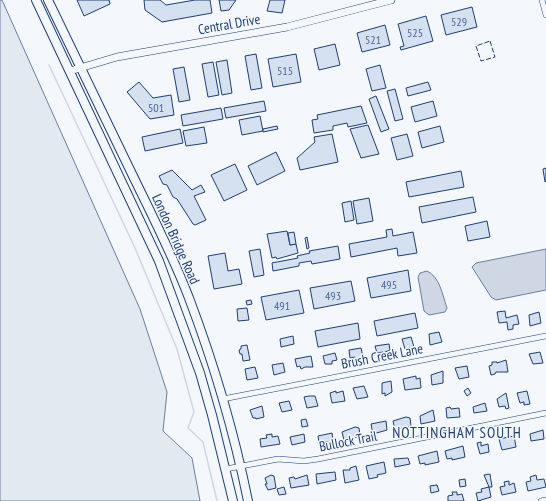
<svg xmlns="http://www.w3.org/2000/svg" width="546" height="501" font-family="'PT Sans Narrow',sans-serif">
<rect width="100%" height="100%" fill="#f4f7fb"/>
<polygon fill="#e3e9f0" stroke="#687fa3" points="0,0 2,0 140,309 167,392 163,431 192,458 200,501 0,501"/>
<g fill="#cfd7e4" stroke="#687fa3">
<polygon points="546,249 546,290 496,300 491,297 472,267 476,263"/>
<path d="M427,271c13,6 15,23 20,37l-2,4 -16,3 -5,-4 -6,-34 2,-4z"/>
</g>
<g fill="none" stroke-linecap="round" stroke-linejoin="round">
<polyline stroke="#cfd7e4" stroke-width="1.5" points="49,65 135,248 177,349 194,412 188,428 203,442 217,501"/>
</g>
<g fill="#d5e0f0" stroke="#1d3f73">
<polygon points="77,0 109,0 110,4 84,16"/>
<polygon points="144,0 160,0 166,5 195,0 210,0 212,13 162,22 145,10"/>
<polygon points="219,0 236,0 229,10 221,11"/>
<polygon points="270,0 285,0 282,13 267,11"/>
<polygon points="472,7 477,27 446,35 441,15"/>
<polygon points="426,16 433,41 401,50 400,47 404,46 398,24"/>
<polygon points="385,25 390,45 362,52 357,33"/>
<polygon points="335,44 340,65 319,70 314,49"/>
<polygon points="256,54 262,88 251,90 245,56"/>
<polygon points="296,54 301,82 273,87 268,59"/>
<polygon points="227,60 232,93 222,95 216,62"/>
<polygon points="213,62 219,95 208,97 202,64"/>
<polygon points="380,65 386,88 372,91 366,69"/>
<polygon points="184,67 190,100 179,102 173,69"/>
<polygon points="139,82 153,98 171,95 174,115 150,119 127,92"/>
<polygon points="428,82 431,90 408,96 406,88"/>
<polygon points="395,89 403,119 395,121 387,91"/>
<polygon points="376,96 389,129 381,132 369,99"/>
<polygon points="264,101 266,111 226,118 224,108"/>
<polygon points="433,101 437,116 415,122 411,107"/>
<polygon points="361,106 367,123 348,127 347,123 333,126 333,130 314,133 312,120 318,119 317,115"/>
<polygon points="221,108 223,119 183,126 181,115"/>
<polygon points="260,116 263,131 242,135 239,120"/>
<polygon points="368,125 379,154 361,158 350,129"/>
<polygon points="277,126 278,129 263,132 263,129"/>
<polygon points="440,126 444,142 422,148 418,132"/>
<polygon points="204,127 207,143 186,146 183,131"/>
<polygon points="180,129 183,143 145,151 142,137"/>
<polygon points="332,134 338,162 300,170 297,158 315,142 314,137"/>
<polygon points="407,134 413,156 397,160 391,138"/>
<polygon points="276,152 285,171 257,185 248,166"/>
<polygon points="235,164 247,190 224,201 211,175"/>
<polygon points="546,168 546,181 545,182 543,169"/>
<polygon points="172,170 192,190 201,185 205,192 194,196 206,220 195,225 193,224 177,199 173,197 167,185 163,184 159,176"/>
<polygon points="461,171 464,187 409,197 406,182"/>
<polygon points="473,197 476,212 422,223 419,207"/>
<polygon points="369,198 373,221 357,224 353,201"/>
<polygon points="351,201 354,220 345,222 342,203"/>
<polygon points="487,221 490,237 468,241 465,226"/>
<polygon points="392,229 393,236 413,232 417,253 398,256 397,248 351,257 349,244 387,237 386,230"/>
<polygon points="287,231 290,245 296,244 298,253 277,259 276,257 272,258 267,234"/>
<polygon points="294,232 296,244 290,245 288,233"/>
<polygon points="307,237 309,248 307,249 305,238"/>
<polygon points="338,246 340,259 312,264 311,261 299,263 299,266 273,271 272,263 298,258 297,256 310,253 309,251"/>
<polygon points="260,249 264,275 254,277 249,251"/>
<polygon points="225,253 228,271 239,269 242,284 214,289 208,256"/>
<polygon points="408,270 411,291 371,298 367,278"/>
<polygon points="351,281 355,301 314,309 310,288"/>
<polygon points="299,290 304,313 266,320 261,297"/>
<polygon points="251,300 252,304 247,305 246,301"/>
<polygon points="247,308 249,320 238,321 237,309"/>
<polygon points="505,311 506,318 517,315 519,324 513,325 513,329 508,330 507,322 499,323 497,312"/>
<polygon points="539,312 541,323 530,326 529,315"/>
<polygon points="415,313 418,328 377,336 374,321"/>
<polygon points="358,323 360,339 318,347 315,331"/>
<polygon points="439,332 442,342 430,345 429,334"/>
<polygon points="293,336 294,344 281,347 280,339"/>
<polygon points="411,337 414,347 405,349 402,339"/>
<polygon points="389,344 390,350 383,353 383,352 377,353 375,346"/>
<polygon points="247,345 250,360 243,361 242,354 240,354 239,350 241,349 241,346"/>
<polygon points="361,348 363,357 356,359 355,357 350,358 349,350"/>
<polygon points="540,352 543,363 533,364 529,354"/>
<polygon points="335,353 337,360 332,361 332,364 325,364 323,356"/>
<polygon points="311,356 313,367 305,367 301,369 300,366 297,367 295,359"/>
<polygon points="506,360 508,372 496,372 495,374 491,375 489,366 492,365 492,362 497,362 497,363"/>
<polygon points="283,363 285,372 274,375 272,365"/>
<polygon points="467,366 469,377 459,379 455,368"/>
<polygon points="255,367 258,378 247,380 245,369"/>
<polygon points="443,371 443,383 432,385 431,375"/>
<polygon points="416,376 416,379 420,378 421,388 405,390 403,379"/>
<polygon points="391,381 392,392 385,396 385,393 382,394 382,383"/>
<polygon points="364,386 368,397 357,399 353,388"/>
<polygon points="468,388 471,393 467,396 464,391"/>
<polygon points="336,391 336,393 343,391 345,401 332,403 330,393"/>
<polygon points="527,391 530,404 524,405 524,402 520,403 517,393"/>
<polygon points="506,393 509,408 506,409 505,406 499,407 497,399"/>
<polygon points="309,396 315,396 318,406 307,408 304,397"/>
<polygon points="289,401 292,410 282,412 279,403"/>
<polygon points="485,403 487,411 474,413 473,407"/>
<polygon points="262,406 264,417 256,419 256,418 253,418 250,410"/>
<polygon points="450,407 451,409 459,408 460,417 447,418 446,408"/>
<polygon points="433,410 435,421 421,424 420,416"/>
<polygon points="406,417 410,418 411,426 395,430 393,421"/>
<polygon points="306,419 308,426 302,427 301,420"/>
<polygon points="386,421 387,430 373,434 371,424"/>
<polygon points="355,427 359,428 360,436 344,440 342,432"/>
<polygon points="543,430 544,439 531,441 530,434"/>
<polygon points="332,433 333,441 319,443 318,436"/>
<polygon points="272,434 272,437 278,436 280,444 261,447 260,439 267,438 266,435"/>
<polygon points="304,434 305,442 292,445 290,437"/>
<polygon points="514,436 516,447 502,450 499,439"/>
<polygon points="481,442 481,446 488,444 489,452 480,454 477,443"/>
<polygon points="463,446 465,457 452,460 452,458 447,459 445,451"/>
<polygon points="437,451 439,462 425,465 425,463 420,464 418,456"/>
<polygon points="408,458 410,464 395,467 394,459"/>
<polygon points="384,462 386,473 377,475 378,477 369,479 366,466"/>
<polygon points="356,466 359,480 345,483 343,470 350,470 350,468"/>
<polygon points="335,472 336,480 317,484 316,474"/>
<polygon points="490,474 492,487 489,487 484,475"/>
<polygon points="271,475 274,476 276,488 268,490 265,484 267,484 265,478"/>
<polygon points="307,475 309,485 291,488 289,478 294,477 295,479"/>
<polygon points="536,475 537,480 544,479 546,487 528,491 526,482 531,481 530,477"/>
<polygon points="465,479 466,486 460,487 459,480"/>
<polygon points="509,481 509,485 514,483 516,492 502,495 500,487 505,486 504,482"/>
<polygon points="437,485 439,491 431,493 430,486"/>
<polygon points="284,487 286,494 279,495 277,489"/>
<polygon points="489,487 491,497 478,501 476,493 482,492 481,489"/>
<polygon points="452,492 457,492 457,495 462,494 464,501 448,501 448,496 453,495"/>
</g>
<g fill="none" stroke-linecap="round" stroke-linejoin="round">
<g stroke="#1d3f73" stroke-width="6">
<g id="street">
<polyline points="542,0 546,15"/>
<polyline points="223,399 546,336"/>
<polyline points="226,469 278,459 304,461 318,459 546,413"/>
<polyline points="541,501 546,500"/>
</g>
</g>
<g stroke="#1d3f73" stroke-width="8">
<polyline id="secondary" points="70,71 117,57 287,27 391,0"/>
</g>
<g stroke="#1d3f73" stroke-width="10">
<g id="primary">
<polyline points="36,0 159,261 200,373 212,415 233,501"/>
<path d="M48,0c28,58 56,116 84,174 20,41 41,82 57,124 25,66 45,134 59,203"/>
</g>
</g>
<use href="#street" stroke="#f4f7fb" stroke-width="5"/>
<use href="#secondary" stroke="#f4f7fb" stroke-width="7"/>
<use href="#primary" stroke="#f4f7fb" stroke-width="8"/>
<polygon stroke="#1d3f73" stroke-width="1" stroke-dasharray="5 2" stroke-linecap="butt" points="490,41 495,57 481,61 476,46"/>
</g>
<g text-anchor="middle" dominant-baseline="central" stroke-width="3" stroke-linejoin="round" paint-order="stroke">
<g font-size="12" fill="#4b6792">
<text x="459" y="21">529</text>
<text x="415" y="32">525</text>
<text x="373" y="39">521</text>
<text x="285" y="70">515</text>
<text x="156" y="107">501</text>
<text x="389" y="284">495</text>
<text x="333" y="295">493</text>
<text x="282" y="305">491</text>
</g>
<g font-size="14" fill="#1d3f73" stroke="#f4f7fb">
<text transform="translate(229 24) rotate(-10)">Central Drive</text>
<text transform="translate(176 239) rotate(66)">London Bridge Road</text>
<text transform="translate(382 356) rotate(-11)">Brush Creek Lane</text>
<text transform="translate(348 441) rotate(-11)">Bullock Trail</text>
</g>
<g font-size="15" letter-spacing="1" fill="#1d3f73" stroke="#f4f7fb">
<text x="457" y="432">NOTTINGHAM SOUTH</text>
</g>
</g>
</svg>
